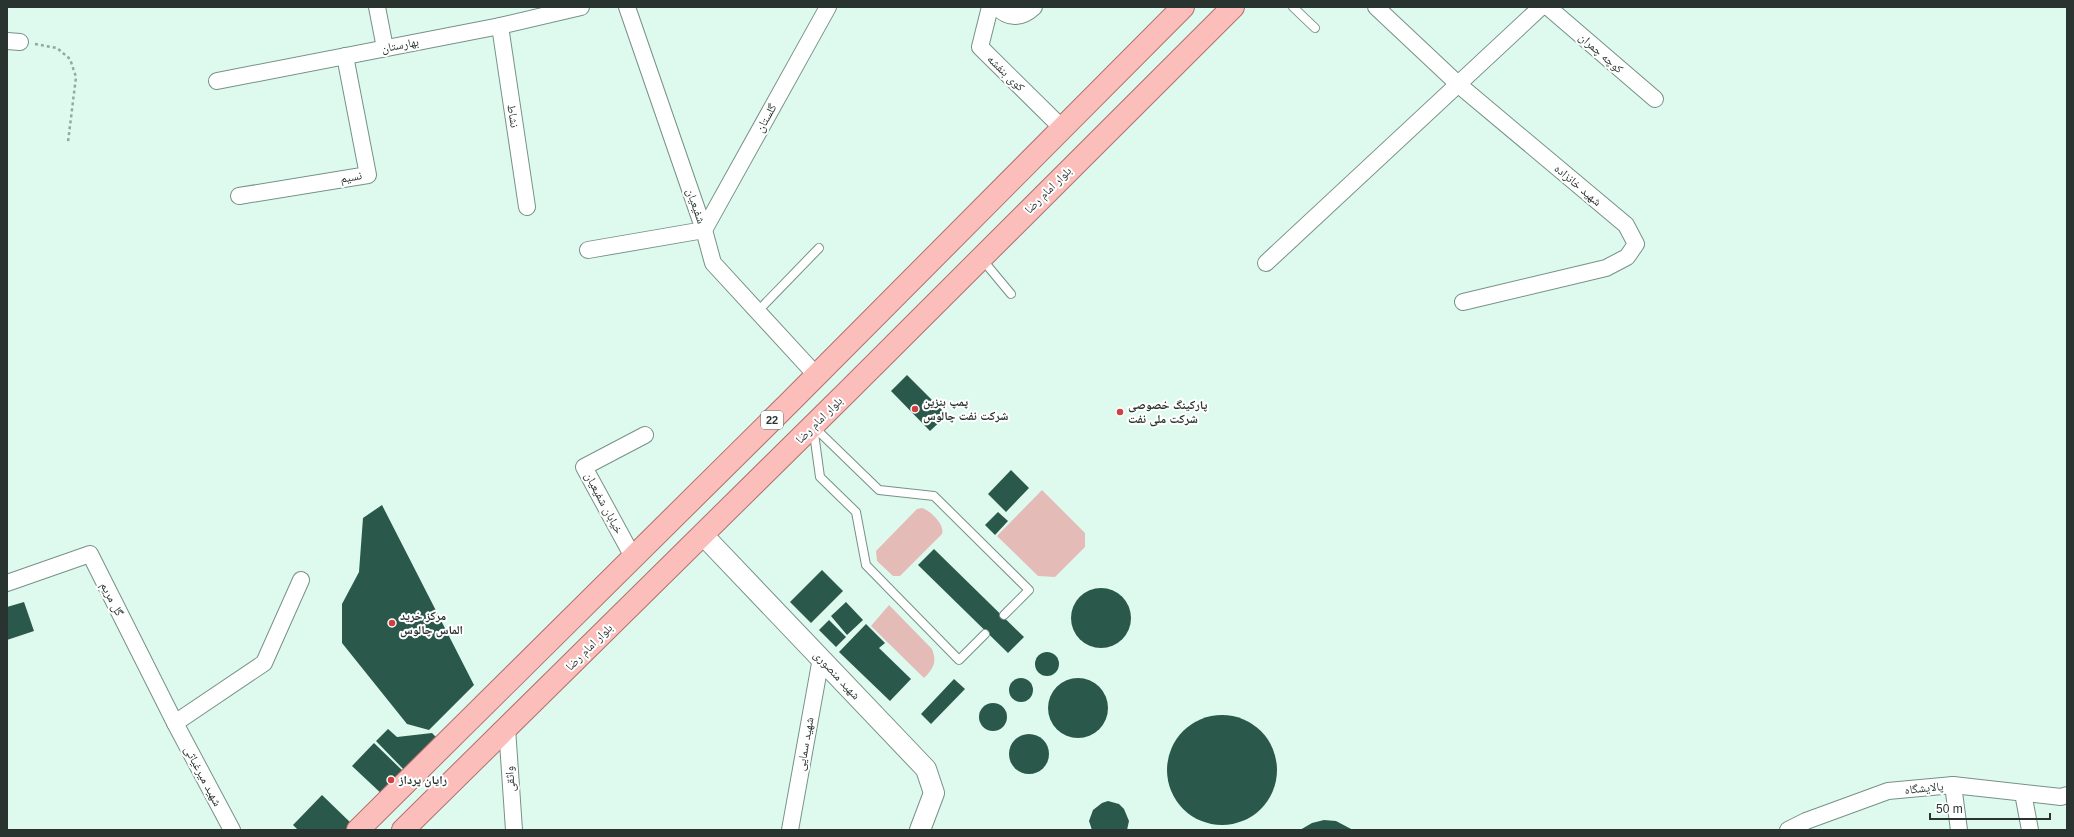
<svg xmlns="http://www.w3.org/2000/svg" width="2074" height="837" font-family="Helvetica,'Noto Naskh Arabic',sans-serif">
<rect width="100%" height="100%" fill="#defaef"/>
<g fill="#e4bbb7">
<polygon points="1042,490 1085,533 1085,547 1055,577 1038,576 997,536"/>
<path d="M922,508c9,3 23,17 20,26l-42,42h-7l-16,-15 -1,-10 41,-42z"/>
<path d="M889,605l43,44c5,13 2,19 -8,29l-53,-52z"/>
</g>
<g fill="#2a594b">
<polygon points="907,375 947,415 930,431 891,391"/>
<polygon points="1011,470 1029,488 1006,512 988,494"/>
<polygon points="382,505 474,685 429,730 407,724 342,643 342,604 359,572 363,518"/>
<polygon points="998,512 1008,521 995,535 985,525"/>
<polygon points="934,549 1024,637 1008,653 918,565"/>
<polygon points="822,570 843,591 811,623 790,602"/>
<circle cx="1101" cy="618" r="30"/>
<polygon points="24,602 34,631 7,640 7,607"/>
<polygon points="846,602 863,620 847,635 831,616"/>
<polygon points="829,620 846,637 836,647 819,630"/>
<polygon points="866,624 885,643 879,648 911,679 890,701 839,652"/>
<circle cx="1047" cy="664" r="12"/>
<circle cx="1021" cy="690" r="12"/>
<circle cx="1078" cy="708" r="30"/>
<polygon points="954,679 965,689 931,724 921,714"/>
<circle cx="993" cy="717" r="14"/>
<circle cx="1222" cy="770" r="55"/>
<polygon points="388,729 397,737 432,733 441,742 409,775 376,741"/>
<circle cx="1029" cy="754" r="20"/>
<polygon points="374,743 407,775 385,797 352,766"/>
<polygon points="322,795 355,827 352,830 298,830 293,825"/>
<polygon points="1108,801 1119,804 1124,809 1129,821 1127,830 1092,830 1089,821 1093,810 1102,803"/>
<polygon points="1324,820 1336,821 1353,830 1300,830 1312,823"/>
</g>
<g fill="none" stroke-linecap="round" stroke-linejoin="round">
<g stroke="#779188" stroke-width="10">
<g id="service">
<polyline points="1293,7 1315,28"/>
<polyline points="981,258 1011,294"/>
<polyline points="757,312 819,248"/>
<polyline points="985,634 959,660 866,565 856,512 820,477 813,426 879,490 934,496 1029,590 1004,615"/>
</g>
</g>
<g stroke="#779188" stroke-width="18">
<g id="minor">
<polyline points="377,7 385,48"/>
<polyline points="627,7 704,230 713,263 816,375"/>
<polyline points="990,7 980,47 1062,128"/>
<path d="M997,7c12,13 25,11 37,0"/>
<polyline points="1376,7 1459,85 1626,225 1636,244 1627,257 1606,268 1463,302"/>
<polyline points="1548,7 1655,99"/>
<polyline points="500,26 527,207"/>
<polyline points="7,41 20,42"/>
<polyline points="217,81 500,26 581,7"/>
<polyline points="239,196 368,175 345,56"/>
<polyline points="588,250 704,230 828,7"/>
<polyline points="1266,263 1541,7"/>
<polyline points="633,557 584,467 645,435"/>
<polyline points="7,583 90,554 175,723 232,830"/>
<polyline points="175,723 264,663 301,580"/>
<polyline points="507,728 514,830"/>
<polyline points="1953,785 1959,830"/>
<polyline points="2023,793 2030,830"/>
<polyline points="790,830 821,658"/>
<polyline points="1788,830 1806,821 1888,791 1953,785 2061,797 2067,795"/>
</g>
</g>
<g stroke="#779188" stroke-width="22">
<polyline id="tertiary" points="703,535 926,769 934,793 920,830"/>
</g>
<g stroke="#b1716c" stroke-width="24">
<g id="primary">
<polyline points="358,830 789,403 1183,7"/>
<polyline points="403,830 847,392 1233,7"/>
</g>
</g>
<polyline stroke="#93a8a0" stroke-width="2.5" stroke-dasharray="3 3" stroke-linecap="butt" points="35,44 57,48 70,59 76,77 68,142"/>
<use href="#service" stroke="#fff" stroke-width="8"/>
<use href="#minor" stroke="#fff" stroke-width="16"/>
<use href="#tertiary" stroke="#fff" stroke-width="20"/>
<use href="#primary" stroke="#fcbebb" stroke-width="22"/>
</g>
<g fill="#cf4042" stroke="#fff" stroke-width="1.5">
<circle cx="915" cy="409" r="4"/>
<circle cx="1120" cy="412" r="4"/>
<circle cx="392" cy="623" r="4"/>
<circle cx="391" cy="780" r="4"/>
</g>
<g text-anchor="middle" dominant-baseline="central" stroke-width="4" stroke-linejoin="round" paint-order="stroke">
<rect fill="#fff" stroke="#69716e" stroke-width="1" x="761" y="411" width="22" height="18" rx="3"/>
<g font-size="11" font-weight="bold" fill="#293430">
<text x="772" y="420">22</text>
</g>
<g font-size="12" fill="#293430" stroke="#fff">
<text transform="translate(400 45) rotate(-11)">بهارستان</text>
<text transform="translate(1601 53) rotate(41)">کوچه چمران</text>
<text transform="translate(1006 73) rotate(44)">کوی بنفشه</text>
<text transform="translate(513 116) rotate(81)">نشاط</text>
<text transform="translate(766 118) rotate(-61)">گلستان</text>
<text transform="translate(351 177) rotate(-10)">نسیم</text>
<text transform="translate(1578 185) rotate(40)">شهید خانزاده</text>
<text transform="translate(1048 190) rotate(-45)">بلوار امام رضا</text>
<text transform="translate(696 206) rotate(71)">شفیعیان</text>
<text transform="translate(819 420) rotate(-45)">بلوار امام رضا</text>
<text transform="translate(604 503) rotate(62)">خیابان شفیعیان</text>
<text transform="translate(112 599) rotate(63)">گل مریم</text>
<text transform="translate(589 647) rotate(-45)">بلوار امام رضا</text>
<text transform="translate(837 675) rotate(47)">شهید منصوری</text>
<text transform="translate(805 744) rotate(-80)">شهید سمایی</text>
<text transform="translate(203 776) rotate(62)">شهید میرغیاثی</text>
<text transform="translate(510 779) rotate(-94)">واثقی</text>
<text transform="translate(1924 788) rotate(-6)">پالایشگاه</text>
</g>
<g font-size="12" font-weight="bold" fill="#293430" stroke="#fff" text-anchor="start">
<text x="923" y="402">پمپ بنزین<tspan x="923" dy="14">شرکت نفت چالوس</tspan></text>
<text x="1128" y="405">پارکینگ خصوصی<tspan x="1128" dy="14">شرکت ملی نفت</tspan></text>
<text x="400" y="616">مرکز خرید<tspan x="400" dy="14">الماس چالوس</tspan></text>
<text x="399" y="780">رایان پرداز</text>
</g>
</g>
<rect width="2074" height="837" fill="none" stroke="#293430" stroke-width="16"/>
<path d="M1930 813v6h120v-6" fill="none" stroke="#293430" stroke-width="2"/>
<text x="1936" y="813" font-size="12" fill="#293430" stroke="#ffffff" stroke-width="3" paint-order="stroke">50 m</text>
</svg>
